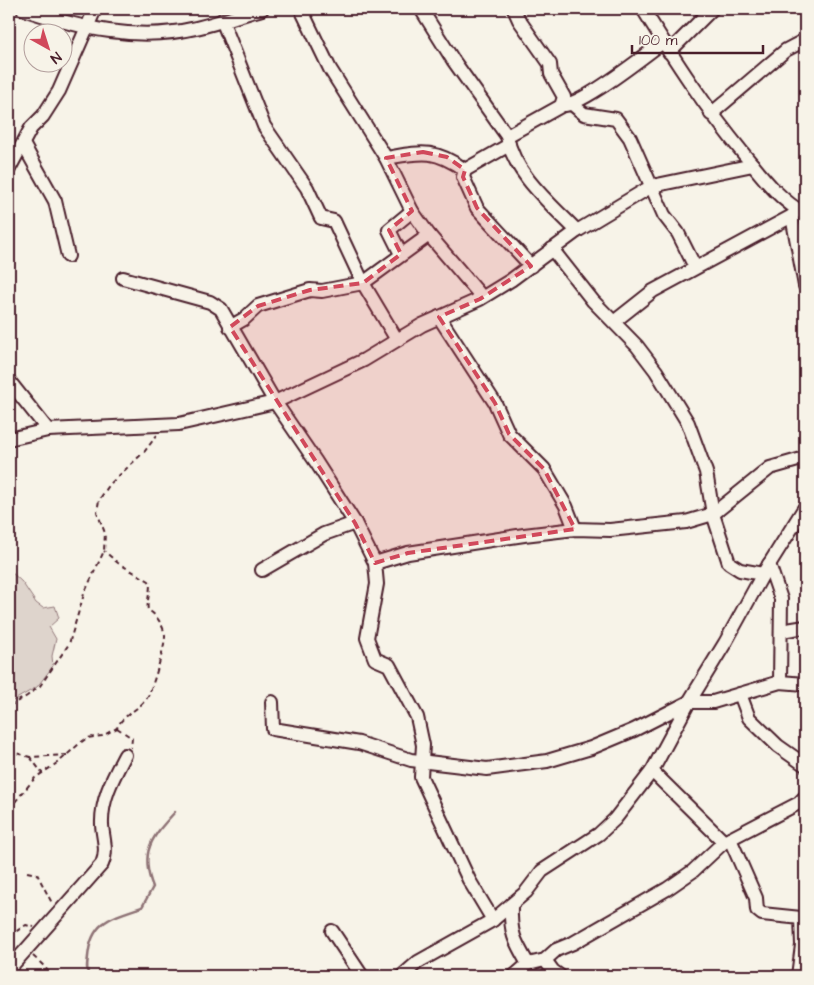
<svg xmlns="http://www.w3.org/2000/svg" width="814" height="985" font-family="'Architects Daughter',sans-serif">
<rect width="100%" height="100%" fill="#f7f3e8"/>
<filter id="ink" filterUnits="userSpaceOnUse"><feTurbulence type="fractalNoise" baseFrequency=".02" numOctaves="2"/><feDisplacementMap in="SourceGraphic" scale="10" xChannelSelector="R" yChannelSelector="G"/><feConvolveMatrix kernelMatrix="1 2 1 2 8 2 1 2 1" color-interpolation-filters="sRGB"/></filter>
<g filter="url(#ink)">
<polygon fill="#ded4cc" stroke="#947a7c" points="9,570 22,582 36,603 43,608 55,606 59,618 49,627 56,639 52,656 53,666 37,687 9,703"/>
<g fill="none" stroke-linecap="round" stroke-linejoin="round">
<path stroke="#8e7275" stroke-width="2.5" d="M89,976c-3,-6 -2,-12 -1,-19 3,-36 24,-40 54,-50l11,-20c-14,-35 -1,-50 22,-75"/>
<g stroke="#4a1f2b" stroke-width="16">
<g id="minor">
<path d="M23,9c56,19 114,33 173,19 22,-5 44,-13 66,-19"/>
<polyline points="301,9 330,69 386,158 412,211 429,235 482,297"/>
<path d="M421,9l32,51 54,76c6,37 45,69 70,95"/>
<path d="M643,9c31,50 62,98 100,144 19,23 35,46 62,61"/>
<polyline points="222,20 264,126 307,188 321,218 334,221 363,283 397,340"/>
<polyline points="669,52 712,9"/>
<polyline points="572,104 584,114 616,119 630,138 664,215 678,233 695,267"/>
<path d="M565,105c21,-3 78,-48 98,-63"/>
<polyline points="711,114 786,50 805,40"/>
<polyline points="507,136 561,106 564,97 551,74 550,64 519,20 514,9"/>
<polyline points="23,144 55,201 68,256"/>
<polyline points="509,145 465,170 463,177 477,208 531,266"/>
<path d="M386,158c36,-6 48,-10 79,12"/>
<polyline points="9,169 31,128 43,116 59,91 95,9"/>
<polyline points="792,216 805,286"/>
<polyline points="552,249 593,301 637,346 656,371 688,423 706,472 713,514 729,563 740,570 763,574"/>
<polyline points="401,254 389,230 412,211"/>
<polyline points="123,278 210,302 221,309 275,402 316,462 355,523 375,563 377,584 367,638 375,659 389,665 417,717 423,745 421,777 469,880 493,920"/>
<polyline points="439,317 495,403 509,434 544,469 566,506 575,529"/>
<polyline points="615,321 653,291 792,216 797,210"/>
<polyline points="230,327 244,319 258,306 310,290 322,291 363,283 429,235"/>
<polyline points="9,381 48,430"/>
<polyline points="9,439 48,430 179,424 275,402 364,360 422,325 480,299 511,280 577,231 652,186 753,165"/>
<polyline points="375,563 408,553 524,535 575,529 610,530 686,522 713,514 770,468 805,458"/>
<polyline points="769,564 781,599 780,682"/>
<polyline points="262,570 324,534 355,523"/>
<polyline points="781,631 805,627"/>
<polyline points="740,694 749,718 778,746 805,765"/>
<polyline points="272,702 273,729 359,743 411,760 487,769 547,761 591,748 634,730 689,702 713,702 780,682 805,684"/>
<polyline points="652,771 724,842"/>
<polyline points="730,839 756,898 757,910 762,914 801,918 802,945 798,976"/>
<path d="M511,905c-1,28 3,35 17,59"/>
<polyline points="332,931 362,976"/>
<polyline points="545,960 553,971 560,976"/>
<path d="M9,969l93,-105c6,-14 1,-25 0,-39 -1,-26 11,-47 23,-70"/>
<polyline points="402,976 418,962 493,920 526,892 542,871 599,834 615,819 652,771 689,702 725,643 763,574 805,507"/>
<polyline points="514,976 528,964 545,960 556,950 573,943 667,889 693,871 724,842 799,803 805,797"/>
</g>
</g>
<g stroke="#4a1f2b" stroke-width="2" stroke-dasharray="5 4" stroke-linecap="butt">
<polyline points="9,706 27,696 40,686 69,644 84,594 104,551 105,533 97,512 99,500 110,484 145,451 157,435"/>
<polyline points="117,728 132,738 131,748"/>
<polyline points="9,751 30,757 67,755"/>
<polyline points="30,757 42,773"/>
<path d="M9,809l26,-31 25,-17 19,-17 8,-6 15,-2 15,-8c5,-13 22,-18 30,-30 5,-8 19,-55 18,-63 -2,-10 -9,-21 -17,-25 -2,-10 4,-21 1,-29l-31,-18 -14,-12"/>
<polyline points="27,872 37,874 53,905"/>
<polyline points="9,936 26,925 34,927"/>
<polyline points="33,956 45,967 51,976"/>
</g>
<use href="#minor" stroke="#f7f3e8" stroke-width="12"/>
</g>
</g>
<path fill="#d1495b" fill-opacity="0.2" stroke="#d1495b" stroke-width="4" stroke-dasharray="10 6" stroke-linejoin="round" d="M423,152l24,5 18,13 -2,7 14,31 54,58 -51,33 -41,18 56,86 14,31 35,35 31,60 -167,24 -33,10 -20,-40 -125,-196 28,-21 52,-16 53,-7 38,-29 -12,-24 23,-19 -26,-53z"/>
<rect width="814" height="985" fill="none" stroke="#f7f3e8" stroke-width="30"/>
<rect x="15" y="15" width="784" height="955" fill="none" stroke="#4a1f2b" stroke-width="2" filter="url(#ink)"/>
<g transform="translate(48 48) rotate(141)"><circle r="24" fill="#f7f3e8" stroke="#b29e9c"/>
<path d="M0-4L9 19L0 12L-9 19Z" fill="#d1495b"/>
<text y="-8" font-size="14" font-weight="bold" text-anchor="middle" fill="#4a1f2b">N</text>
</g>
<path d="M632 45v8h131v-8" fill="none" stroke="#4a1f2b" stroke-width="2.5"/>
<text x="639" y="45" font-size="15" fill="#4a1f2b" stroke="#f7f3e8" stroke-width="4" paint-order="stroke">100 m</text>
</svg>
